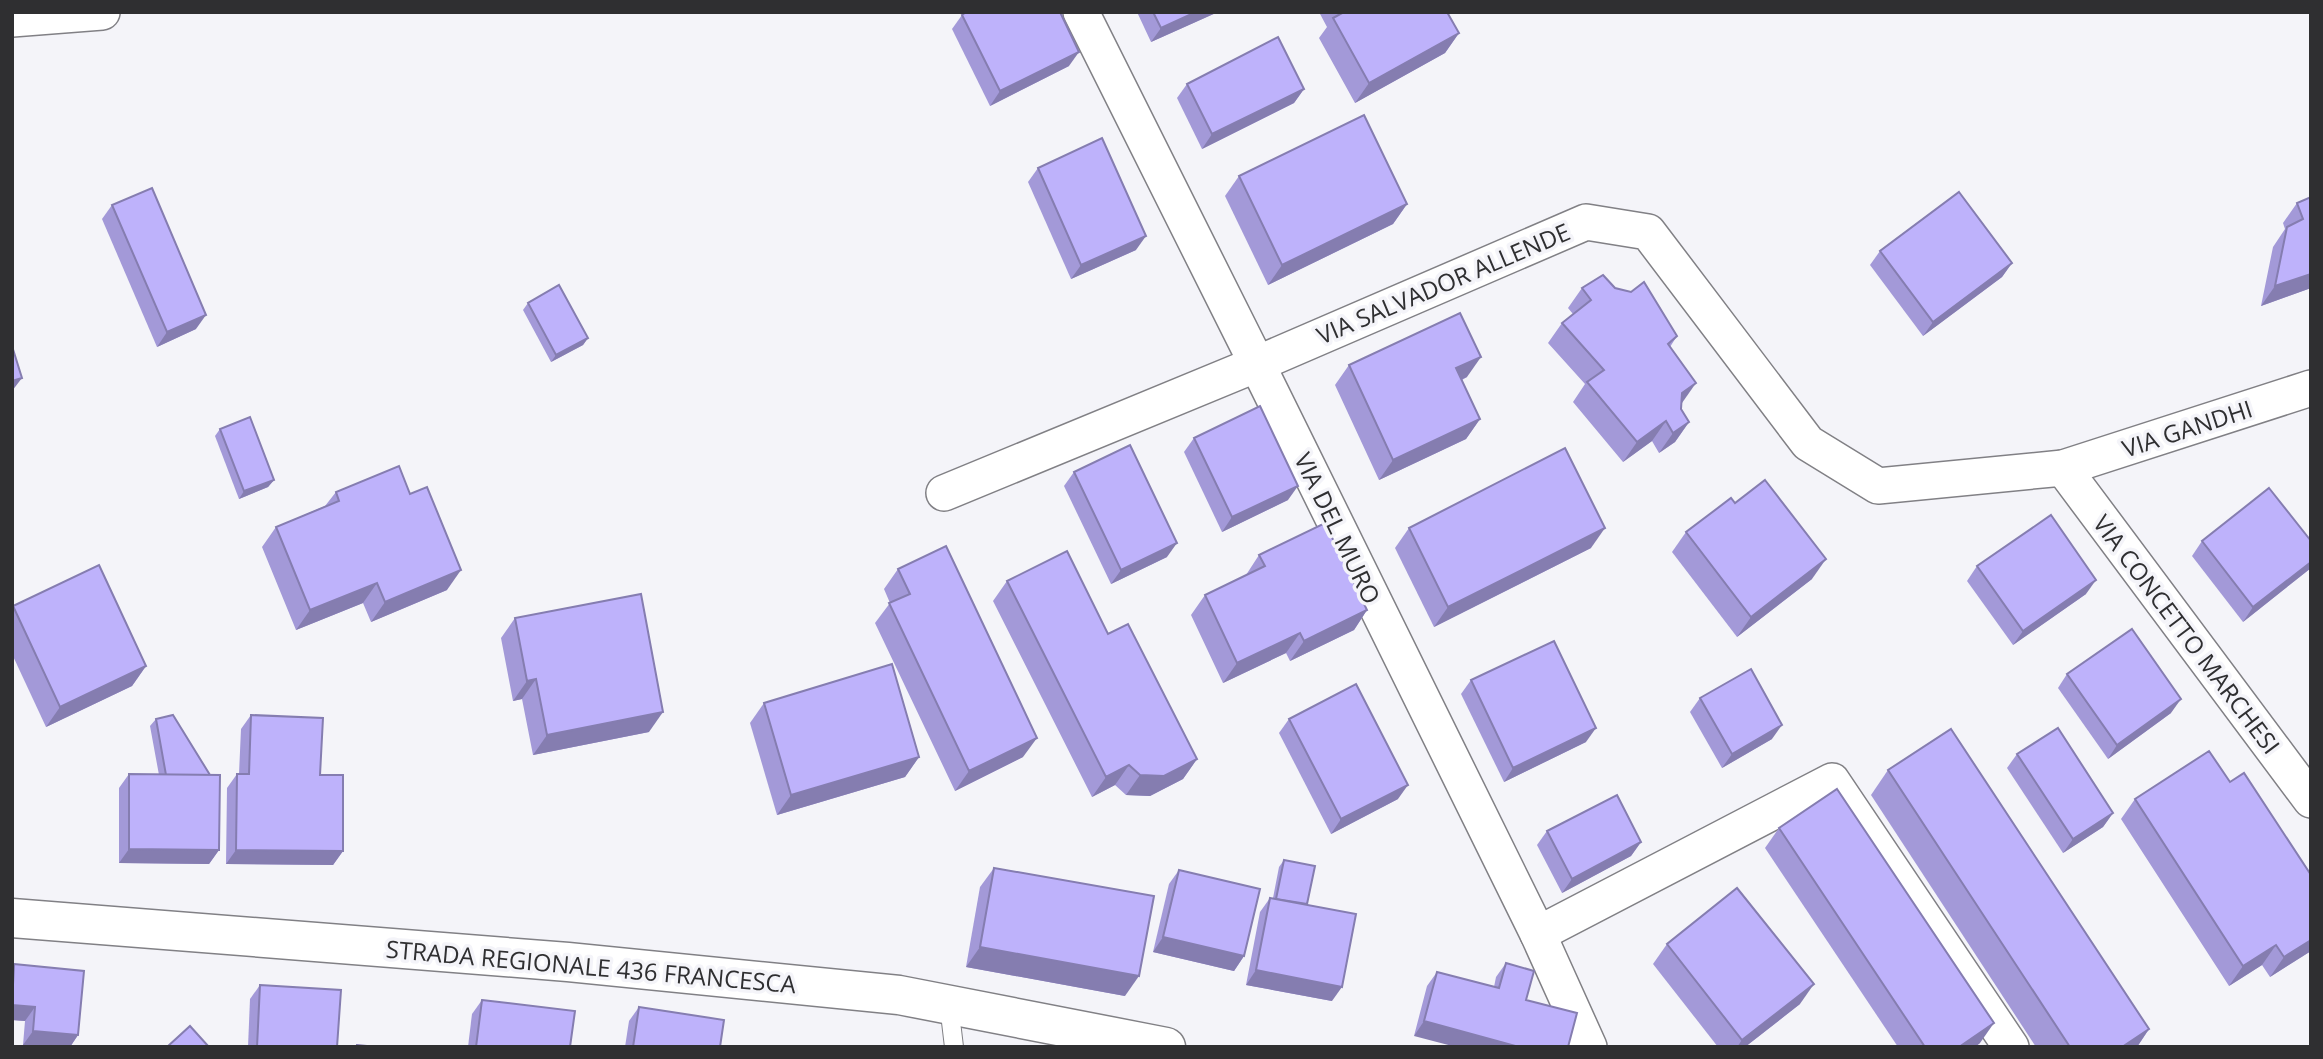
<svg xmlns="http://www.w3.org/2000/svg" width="2323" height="1059" font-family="'Open Sans',sans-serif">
<rect width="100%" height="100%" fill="#f4f4f9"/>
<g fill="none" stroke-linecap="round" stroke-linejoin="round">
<g stroke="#818085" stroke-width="20">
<polyline id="lane" points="949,1005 954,1047"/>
</g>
<g stroke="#818085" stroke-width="38">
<g id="street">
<polyline points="1081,12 1257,364 1538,934 1589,1047"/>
<polyline points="12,19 102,12"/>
<polyline points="2063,468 2311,800"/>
<polyline points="944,493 1257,364 1586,222 1648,232 1808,443 1878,486 2063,468 2311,388"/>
<polyline points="1538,934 1832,781 2011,1047"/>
</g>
</g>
<g stroke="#818085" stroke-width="41">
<polyline id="secondary" points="12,918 568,962 899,995 1166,1047"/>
</g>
<use href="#lane" stroke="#fff" stroke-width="18"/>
<use href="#street" stroke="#fff" stroke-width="35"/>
<use href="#secondary" stroke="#fff" stroke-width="38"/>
</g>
<g fill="#a399d8">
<polygon points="1137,12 1218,12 1151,42"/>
<polygon points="1319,12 1447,12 1459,33 1445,53 1355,103 1319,38 1327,27"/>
<polygon points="962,15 1069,66 990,106 952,29"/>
<polygon points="1187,84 1304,89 1294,103 1202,149 1177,98"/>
<polygon points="1038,168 1136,250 1071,279 1028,182"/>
<polygon points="1239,176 1407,204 1393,224 1268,285 1225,196"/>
<polygon points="2311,197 2311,288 2261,306 2273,247 2285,229 2283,223 2297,203"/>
<polygon points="112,205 196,329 157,347 102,219"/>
<polygon points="1880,251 2012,263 2002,277 1923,336 1870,265"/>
<polygon points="1582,288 1615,288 1677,336 1670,347 1681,403 1681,409 1689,422 1675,442 1659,453 1652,441 1623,462 1573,402 1585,384 1548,343 1562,323 1573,314 1568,308"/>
<polygon points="528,303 588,338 583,345 551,362 523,310"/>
<polygon points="1349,365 1467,377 1462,380 1480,419 1466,439 1379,480 1335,385"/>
<polygon points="220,429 274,480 268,487 239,499 215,436"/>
<polygon points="1194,438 1288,500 1222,532 1184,452"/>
<polygon points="1074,472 1167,557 1111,584 1064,486"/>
<polygon points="336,492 447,590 371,622 363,603 296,630 262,547 276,527 325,506"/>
<polygon points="1735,503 1812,579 1737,637 1672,552 1686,532"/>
<polygon points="1409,528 1591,548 1434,627 1395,548"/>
<polygon points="2202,541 2311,541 2311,568 2243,622 2192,556"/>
<polygon points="1259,555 1367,610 1354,630 1290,661 1286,653 1223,683 1191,615 1205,595 1246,575"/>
<polygon points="1977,566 2086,594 2013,645 1967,581"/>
<polygon points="898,569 1023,757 955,791 875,623 890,603 884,589"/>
<polygon points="1007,581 1108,634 1197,759 1183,779 1150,796 1126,795 1115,785 1092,797 993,601"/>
<polygon points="12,606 13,606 146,666 132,686 46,727 12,654"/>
<polygon points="515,618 649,732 533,755 522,699 513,701 501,638"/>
<polygon points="2067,674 2171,713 2108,759 2058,688"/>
<polygon points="1471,680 1586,742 1504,782 1461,694"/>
<polygon points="1700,698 1772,739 1722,768 1690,712"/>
<polygon points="764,703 919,757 905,777 777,815 750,723"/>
<polygon points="251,715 320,775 343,851 333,865 226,864 227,788 237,774 239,774 241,729"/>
<polygon points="156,719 219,850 209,864 119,863 119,788 129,774 159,775 150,726"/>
<polygon points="1289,719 1398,799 1331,834 1279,733"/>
<polygon points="2017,754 2113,813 2103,827 2063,853 2007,768"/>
<polygon points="1888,770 2149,1029 2137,1047 2036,1047 1871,795"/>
<polygon points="2135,799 2311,951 2270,977 2262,965 2229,986 2121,819"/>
<polygon points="1779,828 1980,1043 1975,1047 1898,1047 1765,848"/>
<polygon points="1547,831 1641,842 1631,856 1562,893 1537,845"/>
<polygon points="1284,860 1307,904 1332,1001 1246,985 1260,912 1270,898 1273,898 1279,867"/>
<polygon points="994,868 1125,996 966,967 980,887"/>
<polygon points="1179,870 1244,956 1234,971 1153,952 1169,884"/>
<polygon points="1667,944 1800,1004 1745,1047 1718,1047 1653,964"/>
<polygon points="1506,963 1534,971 1414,1036 1427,986 1437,972 1494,987 1496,977"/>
<polygon points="14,964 78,1035 70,1047 43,1047 23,1045 25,1021 12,1020 12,966"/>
<polygon points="260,985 337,1047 248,1047 250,999"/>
<polygon points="482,1000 570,1047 468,1047 472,1014"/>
<polygon points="639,1007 720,1047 625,1047 629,1021"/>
</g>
<g fill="#857db0">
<polygon points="1196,12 1218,12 1151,42 1161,28"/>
<polygon points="1459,33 1445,53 1355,103 1369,83"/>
<polygon points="1079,52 1069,66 990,106 1000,91"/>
<polygon points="1304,89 1294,103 1202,149 1212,134"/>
<polygon points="1407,204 1393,224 1268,285 1282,265"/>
<polygon points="1146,236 1136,250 1071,279 1081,265"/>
<polygon points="2012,263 2002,277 1923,336 1933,322"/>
<polygon points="2311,274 2311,288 2261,306 2275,286"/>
<polygon points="206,315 196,329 157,347 167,332"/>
<polygon points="588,338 583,345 551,362 556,355"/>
<polygon points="1481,357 1467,377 1442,388 1456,368"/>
<polygon points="22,378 12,391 12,381"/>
<polygon points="1696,383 1682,403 1668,413 1682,393"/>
<polygon points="1480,419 1466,439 1379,480 1393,460"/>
<polygon points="1666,421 1652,441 1623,462 1637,442"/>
<polygon points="1689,422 1675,442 1659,453 1673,433"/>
<polygon points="274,480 268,487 239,499 244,491"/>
<polygon points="1298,486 1288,500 1222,532 1232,517"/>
<polygon points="1605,528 1591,548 1434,627 1448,607"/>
<polygon points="1177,543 1167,557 1111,584 1121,570"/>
<polygon points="1826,559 1812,579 1737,637 1751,617"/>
<polygon points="2311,562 2311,568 2243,622 2253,607"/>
<polygon points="461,570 447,590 371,622 385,602"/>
<polygon points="2096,580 2086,594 2013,645 2023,631"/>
<polygon points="377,583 363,603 296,630 310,610"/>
<polygon points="1367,610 1354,630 1290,661 1304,641"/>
<polygon points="1300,633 1286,653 1223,683 1237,663"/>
<polygon points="146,666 132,686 46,727 60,707"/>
<polygon points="536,679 522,699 513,701 527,681"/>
<polygon points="2181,699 2171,713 2108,759 2117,745"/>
<polygon points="663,712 649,732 533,755 547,735"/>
<polygon points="1782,725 1772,739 1722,768 1732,754"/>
<polygon points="1596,728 1586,742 1504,782 1513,768"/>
<polygon points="1037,738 1023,757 955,791 969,771"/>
<polygon points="919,757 905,777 777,815 791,795"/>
<polygon points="1197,759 1183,779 1150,796 1126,795 1140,775"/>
<polygon points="1129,765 1115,785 1092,797 1106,777"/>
<polygon points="1408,785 1398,799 1331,834 1341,819"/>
<polygon points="2113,813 2103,827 2063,853 2073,839"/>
<polygon points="1641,842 1631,856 1562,893 1572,879"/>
<polygon points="129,849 219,850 209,864 119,863"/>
<polygon points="236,850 343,851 333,865 226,864"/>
<polygon points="1163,937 1244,956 1234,971 1153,952"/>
<polygon points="2311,940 2311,951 2270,977 2284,957"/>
<polygon points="2276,945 2262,965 2229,986 2243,966"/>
<polygon points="980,947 1139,976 1125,996 966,967"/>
<polygon points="1256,970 1342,987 1332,1001 1246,985"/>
<polygon points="1814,984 1800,1004 1745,1047 1737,1047 1742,1040"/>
<polygon points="12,1005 35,1007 25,1021 12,1020"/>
<polygon points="1424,1021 1519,1047 1456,1047 1414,1036"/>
<polygon points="1994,1023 1980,1043 1975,1047 1959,1047"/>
<polygon points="2149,1029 2137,1047 2122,1047"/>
<polygon points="33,1031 78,1035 70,1047 43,1047 23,1045"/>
</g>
<g fill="#beb2fb" stroke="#857db0" stroke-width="2">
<polygon points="966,12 1060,12 1079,52 1000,91 962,15"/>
<polygon points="1153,12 1196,12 1161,28"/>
<polygon points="1344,12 1447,12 1459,33 1369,83 1333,18"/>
<polygon points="1278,37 1304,89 1212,134 1187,84"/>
<polygon points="1364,115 1407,204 1282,265 1239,176"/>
<polygon points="1102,138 1146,236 1081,265 1038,168"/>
<polygon points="152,188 206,315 167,332 112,205"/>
<polygon points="1959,192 2012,263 1933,322 1880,251"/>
<polygon points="2311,197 2311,274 2275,286 2287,227 2303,219 2297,203"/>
<polygon points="1603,275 1615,288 1631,292 1644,282 1677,336 1668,344 1696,383 1682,393 1681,409 1689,422 1673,433 1666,421 1637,442 1587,382 1604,370 1562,323 1591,300 1582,288"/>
<polygon points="559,285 588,338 556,355 528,303"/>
<polygon points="1460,313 1481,357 1456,368 1480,419 1393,460 1349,365"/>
<polygon points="12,346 22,378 12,381"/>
<polygon points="1260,406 1298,486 1232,517 1194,438"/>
<polygon points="250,417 274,480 244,491 220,429"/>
<polygon points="1130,445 1177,543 1121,570 1074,472"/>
<polygon points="1565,448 1605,528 1448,607 1409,528"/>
<polygon points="399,466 410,494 427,487 461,570 385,602 377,583 310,610 276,527 339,501 336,492"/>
<polygon points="1765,480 1826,559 1751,617 1686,532 1731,498 1735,503"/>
<polygon points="2269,488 2311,541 2311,562 2253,607 2202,541"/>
<polygon points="2051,515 2096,580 2023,631 1977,566"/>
<polygon points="1325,523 1367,610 1304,641 1300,633 1237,663 1205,595 1265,566 1259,555"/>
<polygon points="946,546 1037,738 969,771 889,603 910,594 898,569"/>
<polygon points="1067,551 1108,634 1128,624 1197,759 1164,776 1140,775 1129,765 1106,777 1007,581"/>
<polygon points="99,565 146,666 60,707 13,606"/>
<polygon points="641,594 663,712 547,735 536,679 527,681 515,618"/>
<polygon points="2132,629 2181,699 2117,745 2067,674"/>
<polygon points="1554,641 1596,728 1513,768 1471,680"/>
<polygon points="892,664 919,757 791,795 764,703"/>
<polygon points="1751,669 1782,725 1732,754 1700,698"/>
<polygon points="1356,684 1408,785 1341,819 1289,719"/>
<polygon points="173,715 210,775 166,775 156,719"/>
<polygon points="251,715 323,718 320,775 343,775 343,851 236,850 237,774 249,774"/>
<polygon points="2058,728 2113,813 2073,839 2017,754"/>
<polygon points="1951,729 2149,1029 2122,1047 2070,1047 1888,770"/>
<polygon points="2209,751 2230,782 2244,773 2311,875 2311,940 2284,957 2276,945 2243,966 2135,799"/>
<polygon points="129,774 220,775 219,850 129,849"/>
<polygon points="1837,789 1994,1023 1959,1047 1925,1047 1779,828"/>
<polygon points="1617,795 1641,842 1572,879 1547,831"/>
<polygon points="1284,860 1315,866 1307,904 1276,899"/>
<polygon points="994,868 1154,896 1139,976 980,947"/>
<polygon points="1179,870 1260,889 1244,956 1163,937"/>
<polygon points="1737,888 1814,984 1742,1040 1667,944"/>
<polygon points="1270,898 1356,914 1342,987 1256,970"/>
<polygon points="1506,963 1534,971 1526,1000 1577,1013 1568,1047 1519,1047 1424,1021 1437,972 1499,988"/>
<polygon points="14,964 84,971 78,1035 33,1031 35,1007 12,1005"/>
<polygon points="260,985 341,990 337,1047 257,1047"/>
<polygon points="482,1000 575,1011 570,1047 476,1047"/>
<polygon points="639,1007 724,1020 720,1047 633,1047"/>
<polygon points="190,1026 209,1047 167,1047"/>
<polygon points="357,1045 377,1047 357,1047"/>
</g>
<g text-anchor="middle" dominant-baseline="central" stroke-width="7" stroke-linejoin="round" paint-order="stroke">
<g font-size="24" fill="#2f2f31" stroke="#f4f4f9">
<text transform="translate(1443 283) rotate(-23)">VIA SALVADOR ALLENDE</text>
<text transform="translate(2187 428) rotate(-18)">VIA GANDHI</text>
<text transform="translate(1338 528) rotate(64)">VIA DEL MURO</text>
<text transform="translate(2187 634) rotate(53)">VIA CONCETTO MARCHESI</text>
<text transform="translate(591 966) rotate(5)">STRADA REGIONALE 436 FRANCESCA</text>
</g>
</g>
<rect width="2323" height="1059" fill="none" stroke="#2f2f31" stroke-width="28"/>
</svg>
